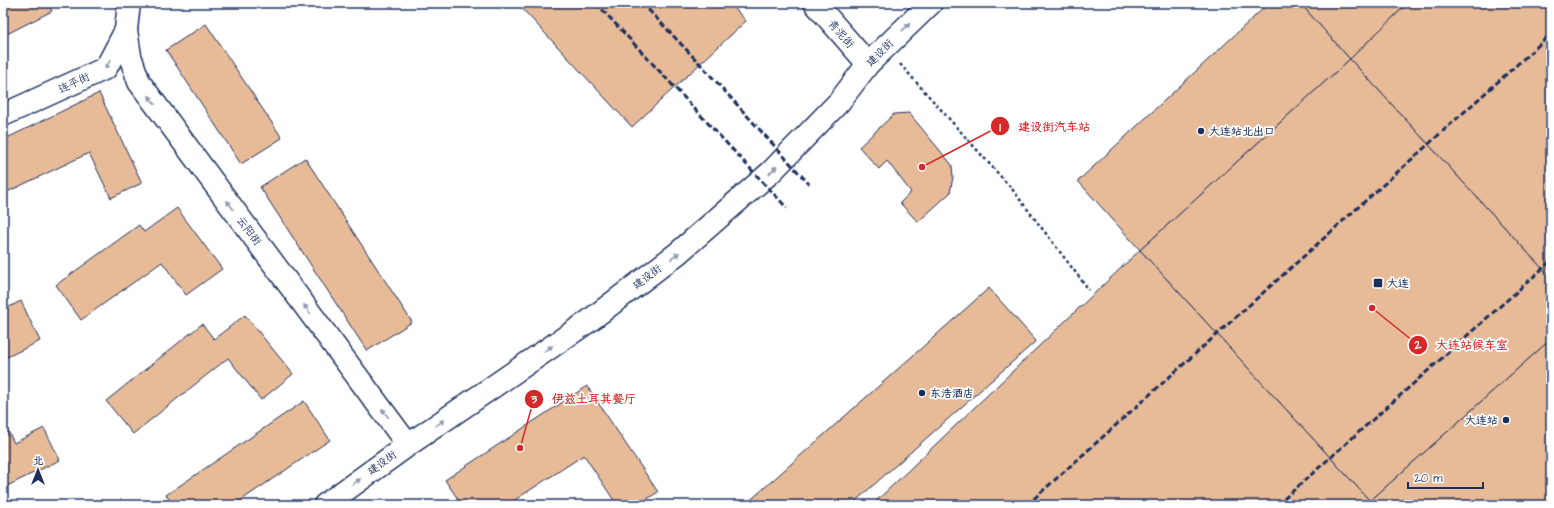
<svg xmlns="http://www.w3.org/2000/svg" width="1554" height="508" font-family="'Architects Daughter','LXGW WenKai TC',sans-serif">
<rect width="100%" height="100%" fill="#fff"/>
<filter id="ink" filterUnits="userSpaceOnUse"><feTurbulence type="fractalNoise" baseFrequency=".025" numOctaves="2"/><feDisplacementMap in="SourceGraphic" scale="8" xChannelSelector="R" yChannelSelector="G"/><feConvolveMatrix kernelMatrix="1 2 1 2 8 2 1 2 1" color-interpolation-filters="sRGB"/></filter>
<g filter="url(#ink)">
<g fill="#e8bb98" stroke="#1b2f5e">
<polygon points="3,3 48,3 52,11 3,36"/>
<polygon points="517,3 730,3 746,21 632,127"/>
<polygon points="1269,3 1300,3 1350,59 1140,250 1078,181"/>
<polygon points="1300,3 1408,3 1350,59"/>
<polygon points="1408,3 1551,3 1551,278 1350,59"/>
<polygon points="206,24 282,138 241,164 166,50"/>
<polygon points="1350,59 1551,278 1551,339 1370,501 1140,250"/>
<polygon points="99,93 142,183 111,198 89,153 3,194 3,140"/>
<polygon points="909,113 952,165 953,177 950,193 918,222 900,203 911,192 887,161 879,169 859,147 894,114"/>
<polygon points="305,158 412,322 367,351 260,187"/>
<polygon points="177,208 222,269 186,295 162,262 81,320 56,285 139,225 144,232"/>
<polygon points="1140,250 1370,501 1366,505 872,505"/>
<polygon points="989,288 1036,341 851,505 745,505"/>
<polygon points="21,301 40,341 3,359 3,310"/>
<polygon points="245,315 293,374 261,400 228,358 133,434 106,401 202,324 214,339"/>
<polygon points="1551,339 1551,505 1366,505 1370,501"/>
<polygon points="587,386 658,492 638,505 617,505 584,455 507,505 462,505 445,480"/>
<polygon points="304,401 330,440 234,505 173,505 166,495"/>
<polygon points="3,421 14,443 44,428 60,460 3,488"/>
</g>
<g fill="none" stroke-linecap="round" stroke-linejoin="round">
<g stroke="#1b2f5e" stroke-width="25">
<g id="street">
<polyline points="129,3 126,30 130,56 139,82 408,445"/>
<polyline points="3,115 106,68 126,30"/>
</g>
</g>
<g stroke="#1b2f5e" stroke-width="25">
<g id="secondary">
<polyline points="815,3 868,64"/>
<polyline points="325,505 408,445 589,321 678,253 771,172 839,102 868,64 931,3"/>
</g>
</g>
<polyline stroke="#1b2f5e" stroke-width="2.5" stroke-dasharray="3 3" stroke-linecap="butt" points="900,64 1012,189 1089,290"/>
<use href="#street" stroke="#fff" stroke-width="22"/>
<use href="#secondary" stroke="#fff" stroke-width="22"/>
<g stroke="#1b2f5e" stroke-width="3" stroke-dasharray="6 3" stroke-linecap="butt">
<polyline points="596,3 787,208"/>
<polyline points="642,3 702,66 809,184"/>
<polyline points="1027,505 1551,34"/>
<polyline points="1277,505 1551,261"/>
</g>
</g>
<defs><path id="oneway-solid" d="M-6-.8H1V-3.2L6.5 0L1 3.2V.8H-6Z"/></defs>
<g fill="#8d97ae">
<use href="#oneway-solid" transform="translate(906 27) rotate(-44)"/>
<use href="#oneway-solid" transform="translate(108 64) rotate(123)"/>
<use href="#oneway-solid" transform="translate(152 100) rotate(-127)"/>
<use href="#oneway-solid" transform="translate(773 170) rotate(-44)"/>
<use href="#oneway-solid" transform="translate(230 205) rotate(-127)"/>
<use href="#oneway-solid" transform="translate(675 256) rotate(-38)"/>
<use href="#oneway-solid" transform="translate(307 309) rotate(-127)"/>
<use href="#oneway-solid" transform="translate(548 349) rotate(-34)"/>
<use href="#oneway-solid" transform="translate(385 413) rotate(-127)"/>
<use href="#oneway-solid" transform="translate(440 423) rotate(-34)"/>
<use href="#oneway-solid" transform="translate(356 482) rotate(-36)"/>
</g>
</g>
<g fill="#1b2f5e" stroke="#fff" stroke-width="1.5">
<circle cx="1201" cy="131" r="4"/>
<rect x="1373" y="278" width="10" height="10" rx="2"/>
<circle cx="922" cy="393" r="4"/>
<circle cx="1506" cy="420" r="4"/>
</g>
<g text-anchor="middle" dominant-baseline="central" stroke-width="3.5" stroke-linejoin="round" paint-order="stroke">
<g font-size="11" fill="#1b2f5e" stroke="#fff">
<text transform="translate(841 34) rotate(49)">青泥街</text>
<text transform="translate(880 53) rotate(-45)">建设街</text>
<text transform="translate(74 83) rotate(-25)">连平街</text>
<text transform="translate(249 231) rotate(53)">云阳街</text>
<text transform="translate(647 277) rotate(-37)">建设街</text>
<text transform="translate(382 463) rotate(-36)">建设街</text>
</g>
<g font-size="11" font-weight="bold" fill="#1b2f5e" stroke="#fff" text-anchor="start">
<text x="1209" y="131">大连站北出口</text>
<text x="1387" y="283">大连</text>
<text x="930" y="393">东浩酒店</text>
<text x="1498" y="420" text-anchor="end">大连站</text>
</g>
</g>
<path fill="none" stroke="#d62828" stroke-width="1.5" d="M922 167L1000 126M1372 308L1418 345M520 448L534 399"/>
<g fill="#d62828" stroke="#fff" stroke-width="1.5">
<circle cx="922" cy="167" r="4"/>
<circle cx="1372" cy="308" r="4"/>
<circle cx="520" cy="448" r="4"/>
<circle cx="1000" cy="126" r="10"/>
<circle cx="1418" cy="345" r="10"/>
<circle cx="534" cy="399" r="10"/>
</g>
<g font-size="12" text-anchor="middle" font-weight="bold" fill="#fff">
<text x="1000" y="131">1</text>
<text x="1418" y="349">2</text>
<text x="534" y="403">3</text>
</g>
<g font-size="12" text-anchor="middle" font-weight="bold" fill="#d62828" stroke="#fff" stroke-width="3.5" stroke-linejoin="round" paint-order="stroke">
<text x="1054" y="131">建设街汽车站</text>
<text x="1472" y="349">大连站候车室</text>
<text x="594" y="403">伊兹土耳其餐厅</text>
</g>
<rect width="1554" height="508" fill="none" stroke="#fff" stroke-width="16"/>
<rect x="8" y="8" width="1538" height="492" fill="none" stroke="#1b2f5e" stroke-width="1.5" filter="url(#ink)"/>
<g transform="translate(38 470)" stroke="#ffffff" stroke-width="3" paint-order="stroke">
<path d="M0-3L7 15L0 10L-7 15Z" fill="#1b2f5e"/>
<text y="-6" font-size="11" font-weight="bold" text-anchor="middle" fill="#1b2f5e">北</text>
</g>
<path d="M1408 482v6h75v-6" fill="none" stroke="#1b2f5e" stroke-width="2"/>
<text x="1414" y="482" font-size="12" fill="#1b2f5e" stroke="#ffffff" stroke-width="3" paint-order="stroke">20 m</text>
</svg>
